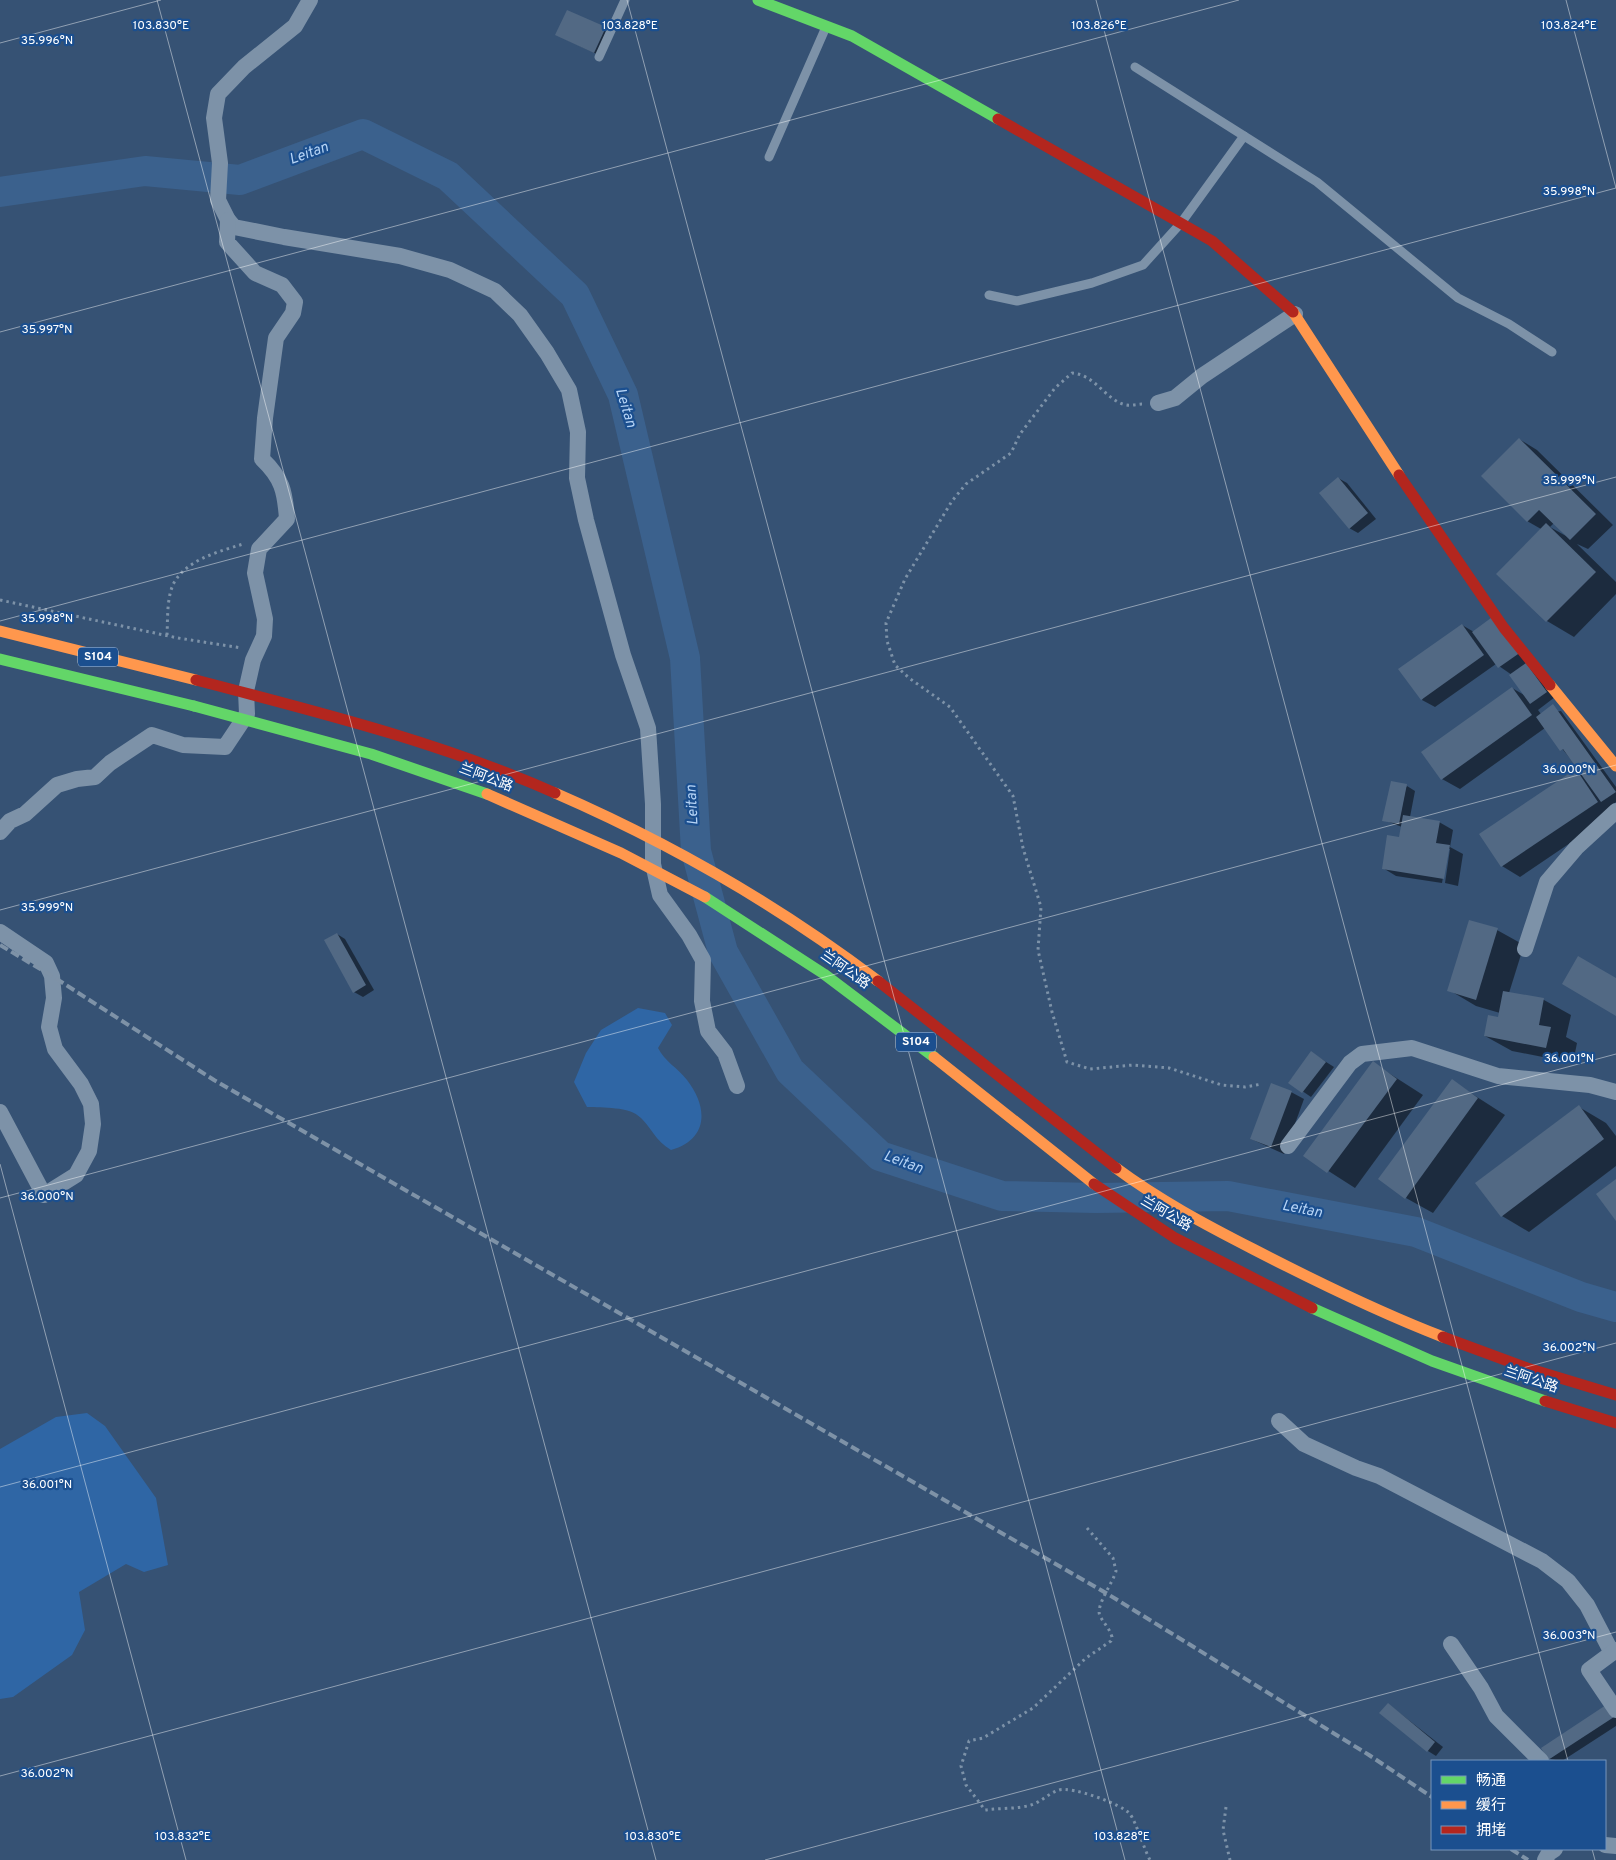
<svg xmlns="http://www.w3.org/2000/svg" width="1616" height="1860" font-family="Overpass,'Noto Sans SC',sans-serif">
<rect width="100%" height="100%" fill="#365274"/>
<g fill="#2f66a5">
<path d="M638,1008l27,5 7,12 -14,23c7,14 19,19 29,32 21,27 22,59 -16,70 -16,-10 -18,-20 -30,-32 -12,-12 -38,-10 -54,-11l-13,-25 12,-29 15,-23z"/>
<polygon points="87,1413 105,1426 156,1498 168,1565 144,1572 126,1564 79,1592 85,1630 72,1655 13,1697 0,1699 0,1449 56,1417"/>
</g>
<g fill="#0007" fill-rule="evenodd">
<polygon points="605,28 614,33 603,57 565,39"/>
<path d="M1519,439l18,11 76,75 -25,24 -11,-5 39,38v12l-42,43 -27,-16 -50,-47 44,-45 -14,-8zM1554,523l12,13 -16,-9z"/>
<polygon points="1338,478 1347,483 1376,519 1358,533 1349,528"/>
<polygon points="1495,617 1555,697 1538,710 1541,714 1561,711 1616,787 1616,802 1611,806 1616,812 1520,877 1502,866 1576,771 1583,774 1545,728 1460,789 1442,779 1512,688 1526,696 1512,675 1496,664 1435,707 1422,700 1462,625 1474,632"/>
<polygon points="1407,786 1415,791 1410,817 1439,822 1453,830 1450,847 1463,854 1458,886 1445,883 1450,849 1448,849 1442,883 1396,876 1383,868 1400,839 1402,827 1384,820"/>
<polygon points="1497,930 1524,945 1509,993 1544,1000 1571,1015 1566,1037 1577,1043 1573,1063 1512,1051 1485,1036 1499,1018 1500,1013 1476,1006 1449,990"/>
<polygon points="337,934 345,939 374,990 363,997 354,992"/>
<polygon points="1312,1053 1334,1067 1311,1097 1289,1082"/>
<polygon points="1373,1063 1423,1095 1355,1188 1305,1156"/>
<polygon points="1452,1081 1505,1115 1433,1213 1406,1198"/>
<polygon points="1291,1092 1304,1099 1284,1154 1251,1139"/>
<polygon points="1579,1107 1606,1123 1616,1136 1616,1166 1529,1232 1502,1216"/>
<polygon points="1388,1704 1443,1747 1436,1756 1428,1751"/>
<polygon points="1616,1713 1616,1726 1562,1761 1549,1759"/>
</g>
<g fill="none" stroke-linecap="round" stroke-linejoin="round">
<polyline stroke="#3b618d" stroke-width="30" points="0,192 145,171 240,180 363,134 448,176 575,295 623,395 685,658 696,851 723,952 790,1071 880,1156 1002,1196 1096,1198 1228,1196 1416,1232 1581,1297 1616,1307"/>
</g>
<g fill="#526984">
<polygon points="567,10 606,27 594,53 555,35"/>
<polygon points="1519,438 1596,514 1570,540 1539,510 1527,522 1481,476"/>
<polygon points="1338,477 1368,513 1349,529 1319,493"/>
<polygon points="1546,523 1596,572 1546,622 1496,574"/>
<polygon points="1495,615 1521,652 1498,668 1472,632"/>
<polygon points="1462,624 1484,655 1421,700 1398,669"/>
<polygon points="1526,663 1547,692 1530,704 1509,675"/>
<polygon points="1512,687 1532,715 1441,780 1421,752"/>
<polygon points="1553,704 1616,792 1601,802 1563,749 1560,751 1536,717"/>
<polygon points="1576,769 1598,802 1501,867 1479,834"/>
<polygon points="1391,781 1407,784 1399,824 1382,821"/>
<polygon points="1403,815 1440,821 1436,843 1450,845 1444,879 1382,869 1387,835 1399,837"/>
<polygon points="1469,920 1498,928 1476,1000 1447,991"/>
<polygon points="337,933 366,985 353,993 324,940"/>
<polygon points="1578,956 1616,978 1616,1016 1562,984"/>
<polygon points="1503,991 1544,998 1539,1025 1551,1027 1546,1048 1484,1036 1488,1015 1498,1017"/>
<polygon points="1311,1051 1326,1062 1302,1093 1288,1083"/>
<polygon points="1373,1061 1397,1079 1327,1173 1303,1156"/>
<polygon points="1452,1079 1478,1098 1405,1199 1378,1179"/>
<polygon points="1271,1083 1292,1091 1271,1147 1250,1139"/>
<polygon points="1579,1105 1604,1139 1501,1217 1475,1183"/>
<polygon points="1616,1179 1616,1221 1596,1194"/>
<polygon points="1388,1703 1435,1742 1427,1752 1379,1713"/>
<polygon points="1606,1705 1614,1717 1548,1760 1541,1748"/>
</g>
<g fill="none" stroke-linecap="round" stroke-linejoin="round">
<g stroke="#7d92a8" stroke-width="3" stroke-dasharray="2.5 4" stroke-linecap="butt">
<path d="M1142,404c-4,0 -11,2 -16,1 -21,-5 -30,-30 -54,-32l-17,15 -35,46 -9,19 -45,31 -14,17 -47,78 -19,44 1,18 8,24 14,13 41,29 63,89 10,52 18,59 -3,43 14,62 15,50 23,7 43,-4 36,3 53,17 23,2 17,-3"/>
<polyline points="0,600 178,638 242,648"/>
<path d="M167,635c1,-17 -1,-43 10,-57 15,-20 44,-27 66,-34"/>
<path d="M1087,1528l26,30 3,13c-3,12 -21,35 -16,45 4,8 9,11 12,21l-1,4 -25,17 -53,50 -50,30 -14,3 -8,25 5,19 19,25c15,-2 33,-1 46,-5 10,-3 18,-12 28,-15 12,-4 63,14 71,24 6,8 14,35 20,46"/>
<polyline points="1226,1807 1223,1830 1230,1860"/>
</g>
<g stroke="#7d92a8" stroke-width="9">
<polyline points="599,57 625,0"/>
<polyline points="1135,67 1317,182 1458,298 1509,324 1552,352"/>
<polyline points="769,157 826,27"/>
<polyline points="989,295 1017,301 1092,283 1143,265 1181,223 1244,136"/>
</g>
<g stroke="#7d92a8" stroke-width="16">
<polyline points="310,0 295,26 244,67 218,94 214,118 220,163 218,200 228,220 234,227 284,237 400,256 450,270 495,291 520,315 547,353 569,390 578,432 577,478 586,520 623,655 648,728 653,804 653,864 660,895 689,935 703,960 702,1001 708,1031 725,1053 737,1086"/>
<polyline points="1158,403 1175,398 1202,376 1295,314"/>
<path d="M0,832l10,-11 15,-7 32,-29 20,-6 18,-2 15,-14 42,-28 31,10 42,2 22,-33 -1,-23 7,-31 11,-24 1,-17 -10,-46 4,-24 28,-30c-2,-28 -5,-41 -25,-60l3,-41 11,-80 17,-25 2,-11 -13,-17 -27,-12 -28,-31 1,-22"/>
<polyline points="0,932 46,963 52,976 54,998 49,1027 55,1049 81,1084 91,1104 93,1124 89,1151 76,1175 44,1195 0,1112"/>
<polyline points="1525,949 1547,882 1576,848 1616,811"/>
<polyline points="1288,1146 1350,1063 1362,1054 1412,1048 1498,1076 1590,1085 1616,1092"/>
<polyline points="1279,1421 1304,1444 1356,1468 1379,1476 1542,1561 1568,1581 1587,1605 1612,1653"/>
<polyline points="1451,1644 1481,1688 1496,1716 1541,1761"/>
<polyline points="1616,1650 1589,1670 1616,1710"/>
<polyline points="1605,1845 1616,1846"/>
<polyline points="1545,1860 1549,1853 1555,1849"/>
</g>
<g stroke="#63d668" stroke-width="11">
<polyline points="758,0 852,36 998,119"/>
<polyline points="0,659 194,706"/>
</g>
<g stroke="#ff974d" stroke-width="11">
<polyline points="1293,312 1399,475"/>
<polyline points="0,631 196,680"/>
<polyline points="1550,685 1616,766"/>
</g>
<g stroke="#b3261e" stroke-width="11">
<polyline points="998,119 1212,241 1293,312"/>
<polyline points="1399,475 1504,628 1550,685"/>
</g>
<g stroke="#7e92a7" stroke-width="4" stroke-dasharray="9 4" stroke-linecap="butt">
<polyline points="0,945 52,976 214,1080 1106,1593 1369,1755 1432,1797"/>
<polyline points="1511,1849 1528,1860"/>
</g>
<g stroke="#63d668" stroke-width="11">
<polyline points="194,706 371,754 487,794"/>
<polyline points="705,897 824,974 934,1057"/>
<polyline points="1312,1308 1432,1361 1545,1401"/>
</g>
<g stroke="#ff974d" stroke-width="11">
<path d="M555,793c115,50 223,112 323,188"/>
<polyline points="487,794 621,853 705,897"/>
<polyline points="934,1057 1094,1184"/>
<path d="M1116,1168c43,32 90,57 137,81 62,32 125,63 190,88"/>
</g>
<g stroke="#b3261e" stroke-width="11">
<path d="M196,680c122,32 244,62 359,113"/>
<polyline points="878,981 1116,1168"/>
<polyline points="1094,1184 1175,1238 1312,1308"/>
<polyline points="1443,1337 1527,1368 1616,1395"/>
<polyline points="1545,1401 1616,1423"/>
</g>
</g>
<path fill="none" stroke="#fff" stroke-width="1" stroke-opacity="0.45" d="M157,0l499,1860M627,0l498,1860M1096,0l472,1761M1566,0l50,188M0,43l161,-43M0,332l1239,-332M0,621l1616,-433M0,910l1616,-433M0,1164l186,696M0,1198l1616,-433M0,1487l1616,-433M0,1776l1616,-433M1592,1849l3,11M765,1860l851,-228"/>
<g text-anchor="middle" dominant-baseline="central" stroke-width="4.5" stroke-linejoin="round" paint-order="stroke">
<g fill="#1b4f8f" stroke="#bbcadd" stroke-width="1">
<rect x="78" y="647.5" width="40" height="19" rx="4"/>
<rect x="896" y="1032.5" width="40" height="19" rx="4"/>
</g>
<g font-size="12" font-weight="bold" fill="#fff">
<text x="98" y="657">S104</text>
<text x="916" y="1042">S104</text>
</g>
<g font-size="14" fill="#fff" stroke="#1b4f8f">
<text transform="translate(486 778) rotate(21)">兰阿公路</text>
<text transform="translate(845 970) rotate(35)">兰阿公路</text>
<text transform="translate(1166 1214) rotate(30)">兰阿公路</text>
<text transform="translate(1531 1380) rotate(19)">兰阿公路</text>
</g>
<g font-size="15" font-style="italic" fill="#b5d3f5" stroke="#1b4f8f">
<text transform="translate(309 154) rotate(-20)">Leitan</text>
<text transform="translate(625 408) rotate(73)">Leitan</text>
<text transform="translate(693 805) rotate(-93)">Leitan</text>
<text transform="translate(903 1163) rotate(20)">Leitan</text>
<text transform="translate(1302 1210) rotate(11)">Leitan</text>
</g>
</g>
<g font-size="12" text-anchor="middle" fill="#fff" stroke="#1b4f8f" stroke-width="4.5" stroke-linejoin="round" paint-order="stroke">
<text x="161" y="29">103.830°E</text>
<text x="630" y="29">103.828°E</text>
<text x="1099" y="29">103.826°E</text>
<text x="1569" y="29">103.824°E</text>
<text x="47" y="44">35.996°N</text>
<text x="1569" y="195">35.998°N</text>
<text x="47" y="333">35.997°N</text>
<text x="1569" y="484">35.999°N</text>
<text x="47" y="622">35.998°N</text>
<text x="1569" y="773">36.000°N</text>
<text x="47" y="911">35.999°N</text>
<text x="1569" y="1062">36.001°N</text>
<text x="47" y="1200">36.000°N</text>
<text x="1569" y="1351">36.002°N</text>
<text x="47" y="1488">36.001°N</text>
<text x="1569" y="1639">36.003°N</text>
<text x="47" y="1777">36.002°N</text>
<text x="183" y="1840">103.832°E</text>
<text x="653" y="1840">103.830°E</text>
<text x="1122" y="1840">103.828°E</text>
</g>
<rect x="1431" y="1760" width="175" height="90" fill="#1b4f8f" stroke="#7695bc"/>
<rect x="1441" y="1776" width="25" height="8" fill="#63d668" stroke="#7695bc"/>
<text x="1476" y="1785" font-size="15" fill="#ffffff">畅通</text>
<rect x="1441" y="1801" width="25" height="8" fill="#ff974d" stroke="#7695bc"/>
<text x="1476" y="1810" font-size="15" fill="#ffffff">缓行</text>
<rect x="1441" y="1826" width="25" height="8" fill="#b3261e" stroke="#7695bc"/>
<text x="1476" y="1835" font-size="15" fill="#ffffff">拥堵</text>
</svg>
